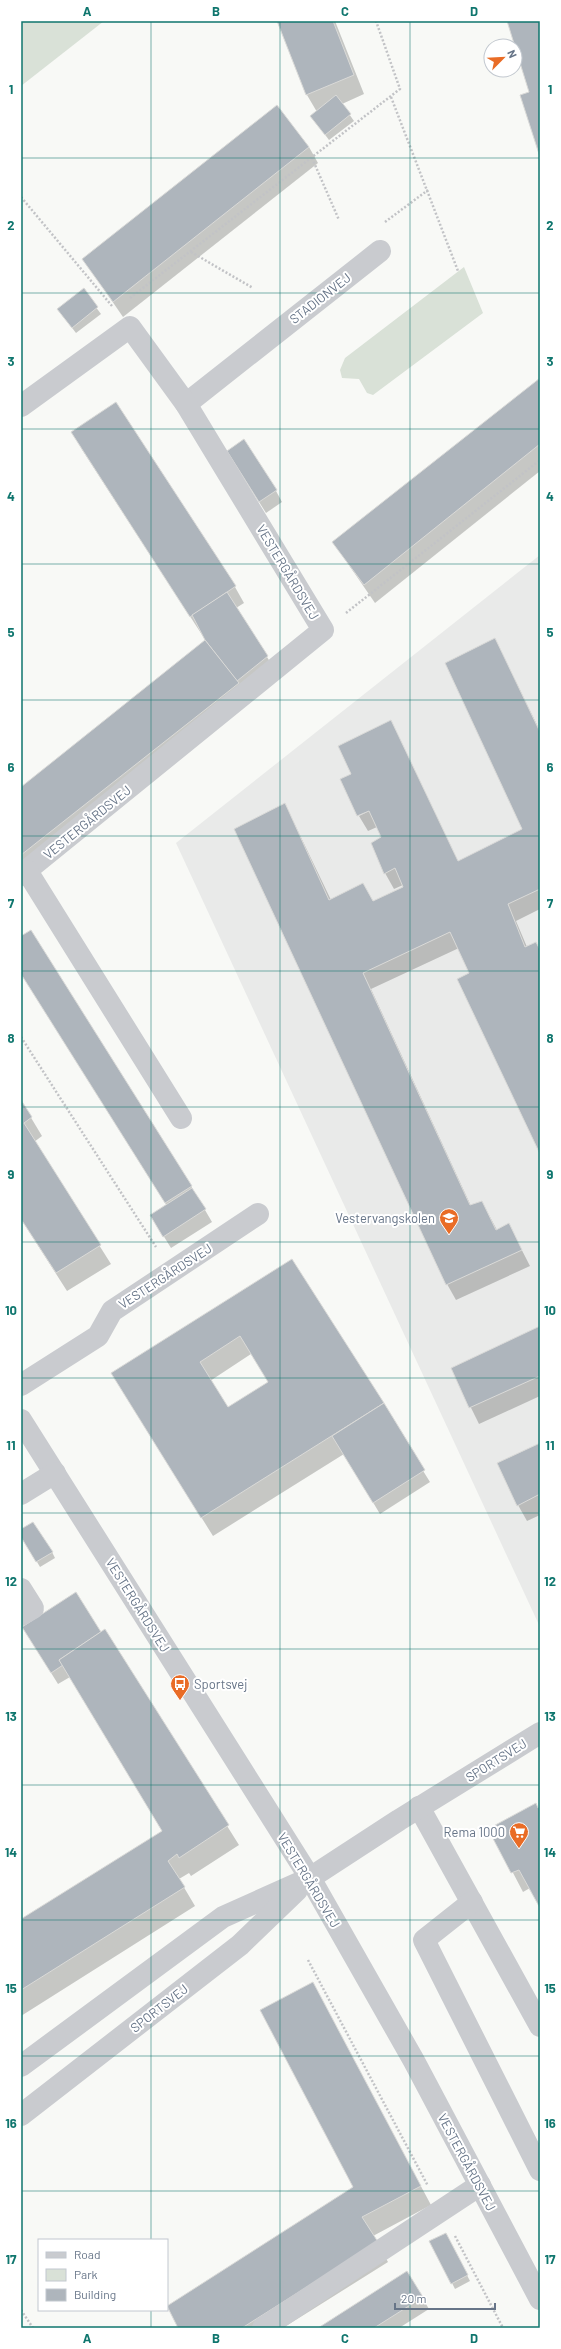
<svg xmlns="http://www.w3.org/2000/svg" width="561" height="2349" font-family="Barlow,sans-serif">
<rect width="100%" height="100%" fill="#f8f9f6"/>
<polygon fill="#e9eae9" points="540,555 540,1627 176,843"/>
<g fill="#d9e1d7">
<polygon points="21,21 104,21 21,86"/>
<polygon points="464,267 483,313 373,395 367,393 359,379 342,378 340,370 345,358"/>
</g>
<g fill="#0003" fill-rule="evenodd">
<polygon points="278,21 335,21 364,94 342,104 354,121 329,140 311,116 317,112 307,95"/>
<polygon points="277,107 309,147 318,163 123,317 83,259"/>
<polygon points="83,290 101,314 76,333 62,315"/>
<polygon points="540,380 540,471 375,603 333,542"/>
<polygon points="116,404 235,587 244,603 236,608 274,668 21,882 21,788 206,641 81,448"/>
<polygon points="235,463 276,491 282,502 266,513"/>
<polygon points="495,639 540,731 540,909 516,921 527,947 540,950 540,1152 459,948 371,989 471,1206 482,1202 497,1230 509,1225 530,1266 456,1300 447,1284 285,804 331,900 373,903 405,887 403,885 394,889 385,873 382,838 377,827 368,831 359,816 373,809 352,774 391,721 458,861 524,830"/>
<polygon points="21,937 191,1186 212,1222 171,1248 158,1227 167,1206 21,973"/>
<polygon points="21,1101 42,1136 34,1142 111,1264 67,1291 21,1219"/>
<path d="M292,1260l138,222 -50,32 -36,-60 -131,82 -90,-144zM251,1354l18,29 -41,26 -18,-28z"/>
<polygon points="540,1327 540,1396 479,1424 452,1369"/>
<polygon points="540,1444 540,1515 527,1521 518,1505"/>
<polygon points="21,1531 52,1552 55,1558 40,1567 21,1535"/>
<polygon points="105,1631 239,1845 191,1876 189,1873 179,1879 195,1906 21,2016 21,1920 163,1831 70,1677 58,1684 30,1639 101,1633"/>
<polygon points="540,1808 540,1906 530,1888 523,1892 490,1829"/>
<polygon points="323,2003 431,2205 373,2236 388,2262 283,2328 180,2328 354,2187"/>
<polygon points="449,2240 470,2281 455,2289 452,2283"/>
<polygon points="407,2272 429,2309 399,2328 320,2328"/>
</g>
<g fill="#aeb5bc" stroke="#dadad8" fill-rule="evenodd">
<polygon points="277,21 333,21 354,75 306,95"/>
<polygon points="507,21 540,21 540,157 520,95 529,92"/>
<polygon points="336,95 351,114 325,135 310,116"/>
<polygon points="277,105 309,147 113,302 82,259"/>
<polygon points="84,288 98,307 72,328 57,309"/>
<polygon points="540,378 540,444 364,585 332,542"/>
<polygon points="116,402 236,586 190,617 71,432"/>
<polygon points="244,439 277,490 259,502 227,451"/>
<polygon points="227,592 268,656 237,681 205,640 192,615"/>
<polygon points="495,638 540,732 540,889 508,904 525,947 536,942 540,950 540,1154 457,979 469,973 450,932 363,973 470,1205 482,1201 496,1230 509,1223 522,1250 446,1285 234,829 285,803 329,900 363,883 373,901 403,887 395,868 384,874 371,843 381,837 369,811 357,816 340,779 351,774 338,746 391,720 458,861 522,829 445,663"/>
<polygon points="205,640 239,683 21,855 21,787"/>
<polygon points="31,930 192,1186 165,1203 21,974 21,936"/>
<polygon points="21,1100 32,1117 24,1123 101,1245 56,1273 21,1219"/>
<polygon points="192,1188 206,1209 163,1237 150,1215"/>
<path d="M292,1259l92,144 -183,115 -90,-145zM240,1336l28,46 -40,25 -28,-45z"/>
<polygon points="540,1326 540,1376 469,1408 451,1368"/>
<polygon points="384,1403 425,1470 373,1503 332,1436"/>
<polygon points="540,1443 540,1494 517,1506 497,1463"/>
<polygon points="33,1522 53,1552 36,1562 21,1537 21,1529"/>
<polygon points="76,1592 101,1632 59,1660 63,1665 51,1673 22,1627"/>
<polygon points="105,1629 229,1825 179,1858 177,1854 168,1861 185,1887 21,1990 21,1919 162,1831 59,1660"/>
<polygon points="536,1803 538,1808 540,1807 540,1908 519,1870 511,1873 488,1829"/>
<polygon points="313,1982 421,2186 362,2217 378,2242 242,2328 178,2328 167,2306 353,2187 260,2010"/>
<polygon points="446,2233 468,2275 451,2284 429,2241"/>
<polygon points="407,2271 423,2297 374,2328 318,2328"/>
</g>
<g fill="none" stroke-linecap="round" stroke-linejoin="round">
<g stroke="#c2c3c6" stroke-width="2.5" stroke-dasharray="2 2" stroke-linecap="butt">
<polyline points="391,97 458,271"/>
<polyline points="312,158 339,220"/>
<polyline points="21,197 112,306"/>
<polyline points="385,222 428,190"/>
<polyline points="191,252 253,288"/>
<polyline points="130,298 400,89 376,21"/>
<polyline points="346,613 540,460"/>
<polyline points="21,1037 156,1247"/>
<polyline points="308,1960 428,2186"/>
<polyline points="455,2236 503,2328"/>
<polyline points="21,2310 33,2328"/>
</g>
<g stroke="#c9cbcf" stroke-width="22">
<polyline points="186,404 380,251"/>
<polyline points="21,406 130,327 186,404 323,630 21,875"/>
<polyline points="27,871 181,1118"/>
<polyline points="21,1385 98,1336 112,1311 258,1214"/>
<polyline points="21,1420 310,1878 414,2061 540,2299"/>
<polyline points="21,1494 55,1473"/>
<polyline points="21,1589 33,1608 21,1615"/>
<polyline points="419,1807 540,2026"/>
<polyline points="472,1902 424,1940 540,2170"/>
<polyline points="21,2066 223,1917 310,1878 399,1820 540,1733"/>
<polyline points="21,2115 240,1945 297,1890"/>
<polyline points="263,2328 480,2185"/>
</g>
</g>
<path fill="none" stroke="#0f766e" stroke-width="1" stroke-opacity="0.55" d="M151,21v2219M280,21v2307M410,21v2307M21,158h519M21,293h519M21,429h519M21,564h519M21,700h519M21,836h519M21,971h519M21,1107h519M21,1242h519M21,1378h519M21,1513h519M21,1649h519M21,1785h519M21,1920h519M21,2056h519M21,2191h519M151,2310v18"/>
<defs>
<g id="school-pin" transform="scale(1)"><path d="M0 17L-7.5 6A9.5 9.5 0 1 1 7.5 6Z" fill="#e96c26" stroke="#fff"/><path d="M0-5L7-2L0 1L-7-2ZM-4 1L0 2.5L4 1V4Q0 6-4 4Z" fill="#fff"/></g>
<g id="bus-pin" transform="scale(1)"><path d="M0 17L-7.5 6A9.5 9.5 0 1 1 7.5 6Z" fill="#e96c26" stroke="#fff"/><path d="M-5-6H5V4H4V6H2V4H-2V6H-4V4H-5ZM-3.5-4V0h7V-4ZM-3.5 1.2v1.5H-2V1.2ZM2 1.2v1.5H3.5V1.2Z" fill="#fff"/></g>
<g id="supermarket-pin" transform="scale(1)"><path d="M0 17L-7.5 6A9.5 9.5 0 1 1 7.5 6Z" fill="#e96c26" stroke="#fff"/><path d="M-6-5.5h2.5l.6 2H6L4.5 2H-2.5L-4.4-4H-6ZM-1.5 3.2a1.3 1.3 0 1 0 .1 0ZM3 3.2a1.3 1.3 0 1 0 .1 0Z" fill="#fff"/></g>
</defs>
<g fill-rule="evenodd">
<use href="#school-pin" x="449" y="1218"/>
<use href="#bus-pin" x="180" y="1684"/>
<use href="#supermarket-pin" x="519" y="1832"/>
</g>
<g text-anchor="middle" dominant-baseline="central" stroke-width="4" stroke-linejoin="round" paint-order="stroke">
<g font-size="13" fill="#677588" stroke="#fff">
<text transform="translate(320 298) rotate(-38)">STADIONVEJ</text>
<text transform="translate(288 572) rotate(59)">VESTERGÅRDSVEJ</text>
<text transform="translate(87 822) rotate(-39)">VESTERGÅRDSVEJ</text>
<text transform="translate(165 1276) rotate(-33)">VESTERGÅRDSVEJ</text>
<text transform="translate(138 1605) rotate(58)">VESTERGÅRDSVEJ</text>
<text transform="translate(496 1760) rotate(-32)">SPORTSVEJ</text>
<text transform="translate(309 1880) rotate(59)">VESTERGÅRDSVEJ</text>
<text transform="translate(159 2008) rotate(-38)">SPORTSVEJ</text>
<text transform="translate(467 2162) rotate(62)">VESTERGÅRDSVEJ</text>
</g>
<g font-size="13" fill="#677588" stroke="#fff" text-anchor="end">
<text x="435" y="1218">Vestervangskolen</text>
<text x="194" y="1684" text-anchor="start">Sportsvej</text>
<text x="505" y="1832">Rema 1000</text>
</g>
</g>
<rect width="561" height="2349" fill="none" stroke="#ffffff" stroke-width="44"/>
<rect x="38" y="2239" width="130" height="72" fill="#ffffff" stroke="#c2c8cf"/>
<rect x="46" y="2252" width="20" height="6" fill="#c9cbcf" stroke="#c2c8cf"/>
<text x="74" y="2259" font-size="12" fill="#677588">Road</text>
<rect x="46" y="2269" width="20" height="12" fill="#d9e1d7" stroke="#c2c8cf"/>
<text x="74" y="2279" font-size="12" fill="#677588">Park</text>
<rect x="46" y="2289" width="20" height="12" fill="#aeb5bc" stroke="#c2c8cf"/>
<text x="74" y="2299" font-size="12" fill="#677588">Building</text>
<g transform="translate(503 58) rotate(66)"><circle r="19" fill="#ffffff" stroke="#c2c8cf"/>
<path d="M0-3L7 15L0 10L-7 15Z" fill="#e96c26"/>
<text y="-6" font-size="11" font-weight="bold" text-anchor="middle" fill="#677588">N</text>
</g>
<path d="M395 2303v6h100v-6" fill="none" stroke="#677588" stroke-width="2"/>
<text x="401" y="2303" font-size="12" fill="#677588" stroke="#ffffff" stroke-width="3" paint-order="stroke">20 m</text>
<rect x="22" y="22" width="517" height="2305" fill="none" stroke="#0f766e" stroke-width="1.5"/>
<g font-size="13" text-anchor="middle" font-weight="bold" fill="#0f766e">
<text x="87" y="16">A</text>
<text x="216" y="16">B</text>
<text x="345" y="16">C</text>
<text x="474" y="16">D</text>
<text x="11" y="94">1</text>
<text x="550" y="94">1</text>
<text x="11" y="230">2</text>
<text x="550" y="230">2</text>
<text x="11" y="366">3</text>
<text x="550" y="366">3</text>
<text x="11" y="501">4</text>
<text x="550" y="501">4</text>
<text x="11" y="637">5</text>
<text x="550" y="637">5</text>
<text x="11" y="772">6</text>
<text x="550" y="772">6</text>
<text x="11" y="908">7</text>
<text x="550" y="908">7</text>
<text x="11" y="1043">8</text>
<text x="550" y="1043">8</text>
<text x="11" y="1179">9</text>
<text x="550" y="1179">9</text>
<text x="11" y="1315">10</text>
<text x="550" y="1315">10</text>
<text x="11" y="1450">11</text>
<text x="550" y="1450">11</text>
<text x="11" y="1586">12</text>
<text x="550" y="1586">12</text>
<text x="11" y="1721">13</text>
<text x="550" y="1721">13</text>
<text x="11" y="1857">14</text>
<text x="550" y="1857">14</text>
<text x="11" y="1993">15</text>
<text x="550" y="1993">15</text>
<text x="11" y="2128">16</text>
<text x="550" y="2128">16</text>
<text x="11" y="2264">17</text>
<text x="550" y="2264">17</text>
<text x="87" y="2343">A</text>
<text x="216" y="2343">B</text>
<text x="345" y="2343">C</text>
<text x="474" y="2343">D</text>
</g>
</svg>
